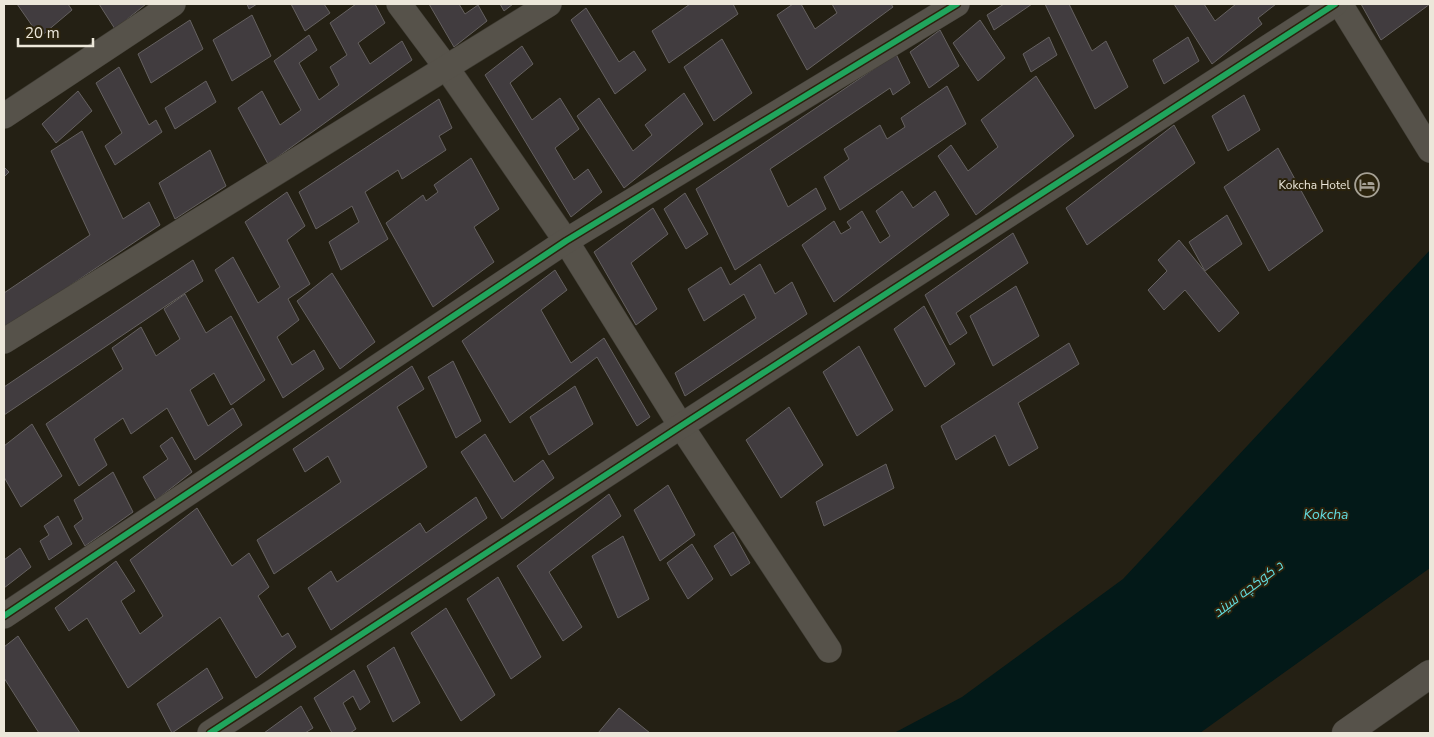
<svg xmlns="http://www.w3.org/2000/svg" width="1434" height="737" font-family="'Nunito Sans',Cairo,sans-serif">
<rect width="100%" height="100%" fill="#242014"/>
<polygon fill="#031918" points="1430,250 1430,568 1200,733 894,733 962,697 1123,579"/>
<g fill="#413c3f" stroke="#656160">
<polygon points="17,4 68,4 72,10 40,37"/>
<polygon points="99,4 146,4 115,29"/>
<polygon points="247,4 257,4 249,9"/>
<polygon points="291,4 324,4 330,13 305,31"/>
<polygon points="356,4 375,4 385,23 358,43 370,64 402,41 412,60 268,164 238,108 262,91 280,125 301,110 274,61 309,35 317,50 299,63 319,100 339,85 330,67 347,55 330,23"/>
<polygon points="429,4 459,4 465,14 478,5 487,21 454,47"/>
<polygon points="500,4 513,4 504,11"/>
<polygon points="690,4 733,4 738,14 669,63 652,31"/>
<polygon points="793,4 801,4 815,29 837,13 832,4 891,4 893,7 807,70 777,15"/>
<polygon points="1004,4 1032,4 994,30 987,15"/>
<polygon points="1045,4 1069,4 1092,51 1106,41 1128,87 1095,109"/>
<polygon points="1174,4 1204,4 1215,21 1236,4 1276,4 1258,18 1262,24 1212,64"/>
<polygon points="1361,4 1430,4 1381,40"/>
<polygon points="586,8 619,62 634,51 646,70 615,94 571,20"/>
<polygon points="252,15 271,56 232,81 213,40"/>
<polygon points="190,20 203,49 151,83 138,54"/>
<polygon points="980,20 1005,58 978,81 953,43"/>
<polygon points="940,30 959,66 929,88 910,52"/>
<polygon points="1049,37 1057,55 1031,72 1023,54"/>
<polygon points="1188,37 1199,61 1164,84 1153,60"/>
<polygon points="722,39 752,93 714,121 684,67"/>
<polygon points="522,46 533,64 510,83 532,120 560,98 579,129 555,148 574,180 588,169 602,192 571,217 485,75"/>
<polygon points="896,54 910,83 893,95 890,88 770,169 788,207 816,188 826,209 735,270 696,189"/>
<polygon points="119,67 149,125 156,120 162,132 115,165 105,146 122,133 96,83"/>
<polygon points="1036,76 1074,136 976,215 938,156 951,145 968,171 998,147 981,120"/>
<polygon points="206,81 216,102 175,129 165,108"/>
<polygon points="947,86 966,124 840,210 824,177 849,159 844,149 880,125 887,139 905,127 901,118"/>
<polygon points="78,91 92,111 56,143 42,124"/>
<polygon points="684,93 703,124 624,188 577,116 599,98 633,151 652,135 645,125"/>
<polygon points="1244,95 1260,130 1228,151 1212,116"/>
<polygon points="439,99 452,128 439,136 446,150 402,179 398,170 365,192 388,239 341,270 329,242 359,222 352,206 316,229 299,192"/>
<polygon points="1174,125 1195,163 1087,245 1066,208"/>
<polygon points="82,131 123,219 149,202 160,225 4,330 4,293 90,235 51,151"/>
<polygon points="1278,148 1323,231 1269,271 1224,187"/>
<polygon points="210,150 226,186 175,219 159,183"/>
<polygon points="471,158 499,209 474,227 494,262 433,307 386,223 423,195 426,201 438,192 434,185"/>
<polygon points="4,167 9,172 4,177"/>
<polygon points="902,191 913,208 935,191 949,215 834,302 802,245 834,221 841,234 851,228 847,222 862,211 880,243 890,236 876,211"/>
<polygon points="287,192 305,226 287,240 310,284 288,299 299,320 277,337 292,365 314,350 324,369 283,398 215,270 233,257 258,303 280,287 245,222"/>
<polygon points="685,193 708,234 686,249 664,209"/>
<polygon points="653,208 668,234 631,263 657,309 636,325 594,252"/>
<polygon points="1227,215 1242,244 1205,271 1189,242"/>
<polygon points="1013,233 1028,263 956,313 967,333 950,345 925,295"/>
<polygon points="1179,240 1239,313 1219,332 1185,290 1164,310 1148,290 1167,271 1158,260"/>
<polygon points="193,260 203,281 4,415 4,387"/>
<polygon points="760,264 775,294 792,282 807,314 685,396 675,373 756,318 744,294 704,321 688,289 721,267 730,285"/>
<polygon points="555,270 567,290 541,310 571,363 604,338 650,417 637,426 597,357 510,423 462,341"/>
<polygon points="332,273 375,342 340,369 297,301"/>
<polygon points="1016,286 1039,336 993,366 970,316"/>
<polygon points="185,294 206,333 231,316 265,380 231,405 214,373 190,390 208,426 233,408 242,425 195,460 167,408 131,434 123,418 94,439 107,465 79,486 46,424 123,369 112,348 141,327 156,356 180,339 164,309"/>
<polygon points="924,306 955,364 925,387 894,329"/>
<polygon points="1069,343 1079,364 1018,403 1038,448 1009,466 995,435 956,460 941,426"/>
<polygon points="859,346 893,410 857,436 823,372"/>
<polygon points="453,361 481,421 456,438 428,377"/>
<polygon points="412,366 424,389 397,407 427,467 274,574 257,540 341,482 328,456 305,472 293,449"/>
<polygon points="575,386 593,424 549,455 530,417"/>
<polygon points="789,407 823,465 781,498 746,440"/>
<polygon points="32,424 62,476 21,507 4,477 4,446"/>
<polygon points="485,434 514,482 543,460 554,478 502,519 461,452"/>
<polygon points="172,437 192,472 156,500 143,477 168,459 160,446"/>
<polygon points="886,464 894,488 824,526 816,502"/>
<polygon points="113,472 133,512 85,546 74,526 83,519 74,500"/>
<polygon points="668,485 695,535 660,561 634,510"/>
<polygon points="609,494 621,516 549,572 582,627 563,641 517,566"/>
<polygon points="476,497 487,518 331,630 308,588 331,571 337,582 420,523 426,533"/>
<polygon points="197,508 232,566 249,553 269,587 258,596 282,637 288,633 296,647 256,678 220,617 128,688 87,618 69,631 55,608 116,561 135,591 121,601 140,634 163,616 130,560"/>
<polygon points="58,516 72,544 49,560 40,541 49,535 44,526"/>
<polygon points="733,532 750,563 731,576 714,546"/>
<polygon points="623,536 649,599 618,618 592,556"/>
<polygon points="692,544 713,579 688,599 667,563"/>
<polygon points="20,548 31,567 4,588 4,560"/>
<polygon points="498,577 541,657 511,679 467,599"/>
<polygon points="446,608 495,695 461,721 411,633"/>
<polygon points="18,636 80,733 39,733 4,678 4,647"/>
<polygon points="394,647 420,703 393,722 367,666"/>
<polygon points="207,668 223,698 172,733 157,704"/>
<polygon points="354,670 370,702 360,710 353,696 343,703 356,729 350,733 332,733 314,698"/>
<polygon points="301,706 313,728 305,733 264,733"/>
<polygon points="619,708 650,733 598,733"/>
</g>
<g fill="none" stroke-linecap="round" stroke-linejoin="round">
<g stroke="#3d3a31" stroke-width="26">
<g id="minor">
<polyline points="399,4 446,67 566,241 681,426 829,650"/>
<polyline points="1340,4 1430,150"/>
<polyline points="4,116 173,4"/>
<polyline points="4,341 549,4"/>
<polyline points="4,616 566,241 957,4"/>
<polyline points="210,733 681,426 1335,4"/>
</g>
</g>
<g stroke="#3d3a31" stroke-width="29">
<polyline id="tertiary" points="1346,733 1430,674"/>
</g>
<use href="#minor" stroke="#56524a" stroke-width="25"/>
<use href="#tertiary" stroke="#56524a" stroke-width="28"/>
<g stroke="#2b230d" stroke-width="9">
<g id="cycleway">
<polyline points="4,616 566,241 957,4"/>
<polyline points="210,733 681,426 1335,4"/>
</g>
</g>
<use href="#cycleway" stroke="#20a55d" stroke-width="6"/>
</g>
<defs>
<g id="hotel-ring" transform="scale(1.25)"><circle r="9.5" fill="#2b230d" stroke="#a6a195" stroke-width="1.5"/><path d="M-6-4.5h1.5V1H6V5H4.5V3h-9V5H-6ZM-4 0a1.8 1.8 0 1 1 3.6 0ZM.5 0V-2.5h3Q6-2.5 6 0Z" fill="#a6a195"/></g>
</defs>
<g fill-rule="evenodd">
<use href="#hotel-ring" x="1367" y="185"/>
</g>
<g text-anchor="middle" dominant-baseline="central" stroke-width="4" stroke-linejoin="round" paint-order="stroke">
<g font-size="12" fill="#ece7da" stroke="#2b230d" text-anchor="end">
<text x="1350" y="185">Kokcha Hotel</text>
</g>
<g font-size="14" font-style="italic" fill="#63dcdf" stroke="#2b230d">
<text x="1326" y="514">Kokcha</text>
<text transform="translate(1248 589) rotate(-37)">د کوکچه سیند</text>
</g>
</g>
<rect width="1434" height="737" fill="none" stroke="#ece7da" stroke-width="10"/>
<path d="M18 38v8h75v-8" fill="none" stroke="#ece7da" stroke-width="2.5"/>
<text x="25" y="38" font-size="15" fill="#ece7da" stroke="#2b230d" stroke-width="4" paint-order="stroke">20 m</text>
</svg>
